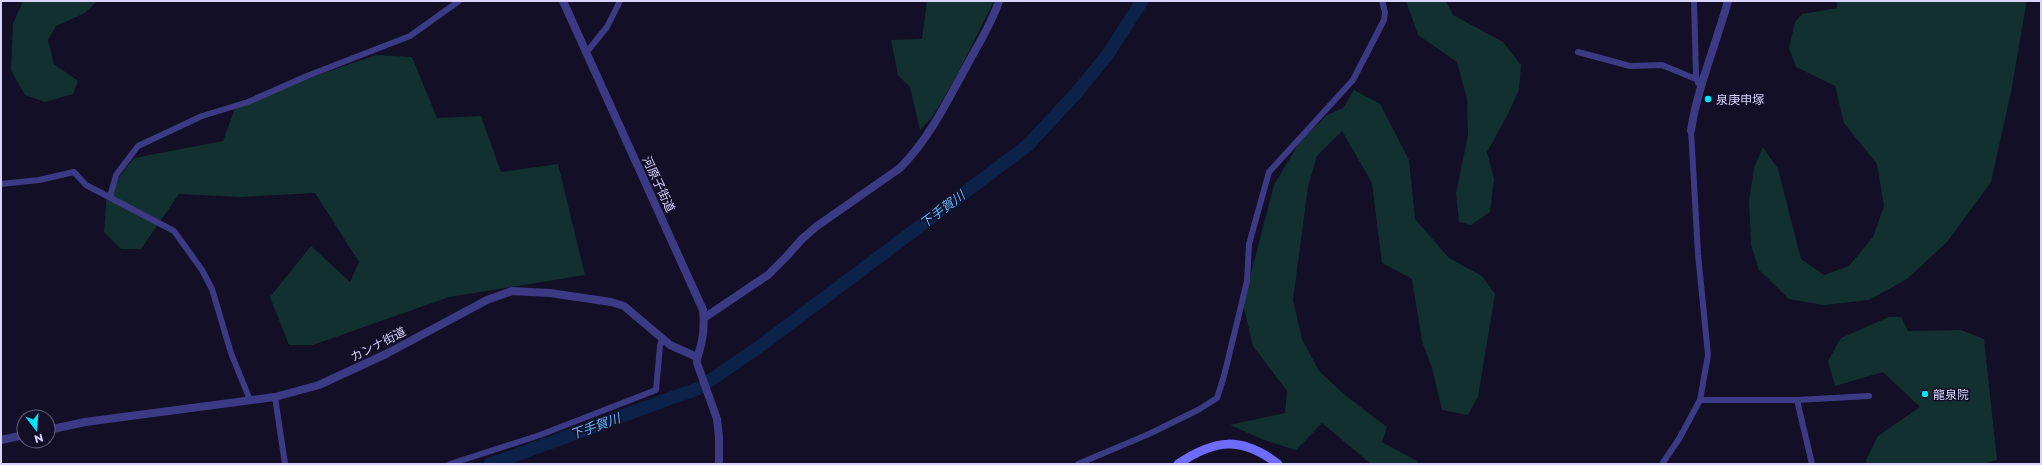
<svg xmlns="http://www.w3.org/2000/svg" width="2042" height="465" font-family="Montserrat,'Noto Sans JP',sans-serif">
<rect width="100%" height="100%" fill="#130f26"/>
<g fill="#12302f">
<polygon points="23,1 97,1 85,13 56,26 48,40 54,64 78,81 73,94 45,102 25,95 11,70 13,24"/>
<polygon points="927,1 994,1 953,83 932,117 920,130 910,87 898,75 891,40 922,39"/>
<polygon points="1406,1 1446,1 1453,15 1503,42 1521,65 1519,90 1507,116 1487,152 1494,179 1490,212 1471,225 1459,222 1456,193 1468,135 1467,99 1457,62 1418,35"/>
<polygon points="1837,1 2026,1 2026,5 2011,92 1991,182 1947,242 1907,279 1869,300 1824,305 1789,299 1759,270 1751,245 1749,201 1754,168 1763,147 1778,169 1801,259 1824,275 1849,266 1873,237 1884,206 1877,164 1844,123 1835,86 1796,67 1789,48 1795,22 1802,14 1837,8"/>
<polygon points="376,55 412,57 437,118 481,116 501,172 558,164 585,275 449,297 313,345 289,345 270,297 311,246 350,282 359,262 315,193 242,197 179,194 141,249 121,249 104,232 107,193 134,158 223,141 237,103"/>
<polygon points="1354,90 1380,104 1409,160 1415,219 1449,258 1482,276 1495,294 1478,397 1468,415 1442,410 1432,368 1422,341 1412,279 1382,263 1372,183 1342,131 1317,156 1308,187 1293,300 1302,339 1319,371 1346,396 1387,427 1382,442 1417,461 1416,464 1371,464 1322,423 1296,450 1264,440 1230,425 1285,413 1287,391 1253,346 1243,304 1274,185 1299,143 1327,115 1343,108"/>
<polygon points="1889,317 1901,317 1908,331 1961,330 1984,339 1997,460 1983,464 1867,464 1866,460 1878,436 1920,407 1883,372 1835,386 1828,361 1841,338"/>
</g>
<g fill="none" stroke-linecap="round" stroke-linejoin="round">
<g stroke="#0c2248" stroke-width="13">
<polyline points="708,382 763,344 1028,145 1078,91 1108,54 1142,1"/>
<path d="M490,464c71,-24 140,-52 210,-76"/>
</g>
<g stroke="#3d3a85" stroke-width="6">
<polyline points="1694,1 1696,75 1698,83"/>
<polyline points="1578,52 1630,66 1662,65 1703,82"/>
<polyline points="586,53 607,27 620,1"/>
<polyline points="1,184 39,180 74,172 86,185 174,231 202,270 212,289 231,353 250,400"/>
<polyline points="110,197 116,175 138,146 202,116 248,102 307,76 410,36 459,1"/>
<polyline points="275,397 285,464"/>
<polyline points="1700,400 1797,400 1812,464"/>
<polyline points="1797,400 1869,396"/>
<polyline points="450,464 540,435 656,390 660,346 662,339"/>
<polyline points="1078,464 1149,434 1198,410 1217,398 1224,376 1247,281 1249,244 1269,172 1353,80 1384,20 1385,12 1382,1"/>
<polyline points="1662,464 1679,439 1700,400 1708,355 1698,254 1691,130"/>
</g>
<g stroke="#3d3a85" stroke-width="8">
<path d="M563,1l140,309c1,10 1,21 -1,30 -1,8 -5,14 -5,23l20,56 2,18v27"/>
<path d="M1691,130c7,-44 25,-86 37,-129"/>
<path d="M704,318l64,-43 19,-19 15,-17 15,-13 83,-58c31,-31 51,-74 72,-112 10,-18 21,-36 27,-55"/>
<polyline points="48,430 85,422 275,397 319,385 386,354 487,300 512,291 550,293 611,302 624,306 670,345 697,357"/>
<polyline points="1,440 24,435"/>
</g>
<path stroke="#6f6bff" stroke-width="9" d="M1178,464c37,-25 63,-28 100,0"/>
</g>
<g fill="#00e5ff" stroke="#130f26" stroke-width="1.5">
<circle cx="1708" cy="99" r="4"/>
<circle cx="1925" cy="394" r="4"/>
</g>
<g text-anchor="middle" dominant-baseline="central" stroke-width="3" stroke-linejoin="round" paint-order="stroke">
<g font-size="12" fill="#d9d4ff" stroke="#130f26" text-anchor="start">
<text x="1716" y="99">泉庚申塚</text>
<text x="1933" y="394">龍泉院</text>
</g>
<g font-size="12" fill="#d9d4ff" stroke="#130f26">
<text transform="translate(659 184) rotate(65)">河原子街道</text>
<text transform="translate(378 344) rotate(-27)">カンナ街道</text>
</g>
<g font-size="13" font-style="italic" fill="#62b6ff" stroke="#130f26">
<text transform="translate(942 209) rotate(-37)">下手賀川</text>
<text transform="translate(595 426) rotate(-20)">下手賀川</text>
</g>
</g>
<rect width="2042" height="465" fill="none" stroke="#d9d4ff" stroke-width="4"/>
<g transform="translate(36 429) rotate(164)"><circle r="19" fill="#130f26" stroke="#625e7d"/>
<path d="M0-3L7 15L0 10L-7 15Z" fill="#00e5ff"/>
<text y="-6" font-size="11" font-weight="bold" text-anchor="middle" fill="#d9d4ff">N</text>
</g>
</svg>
